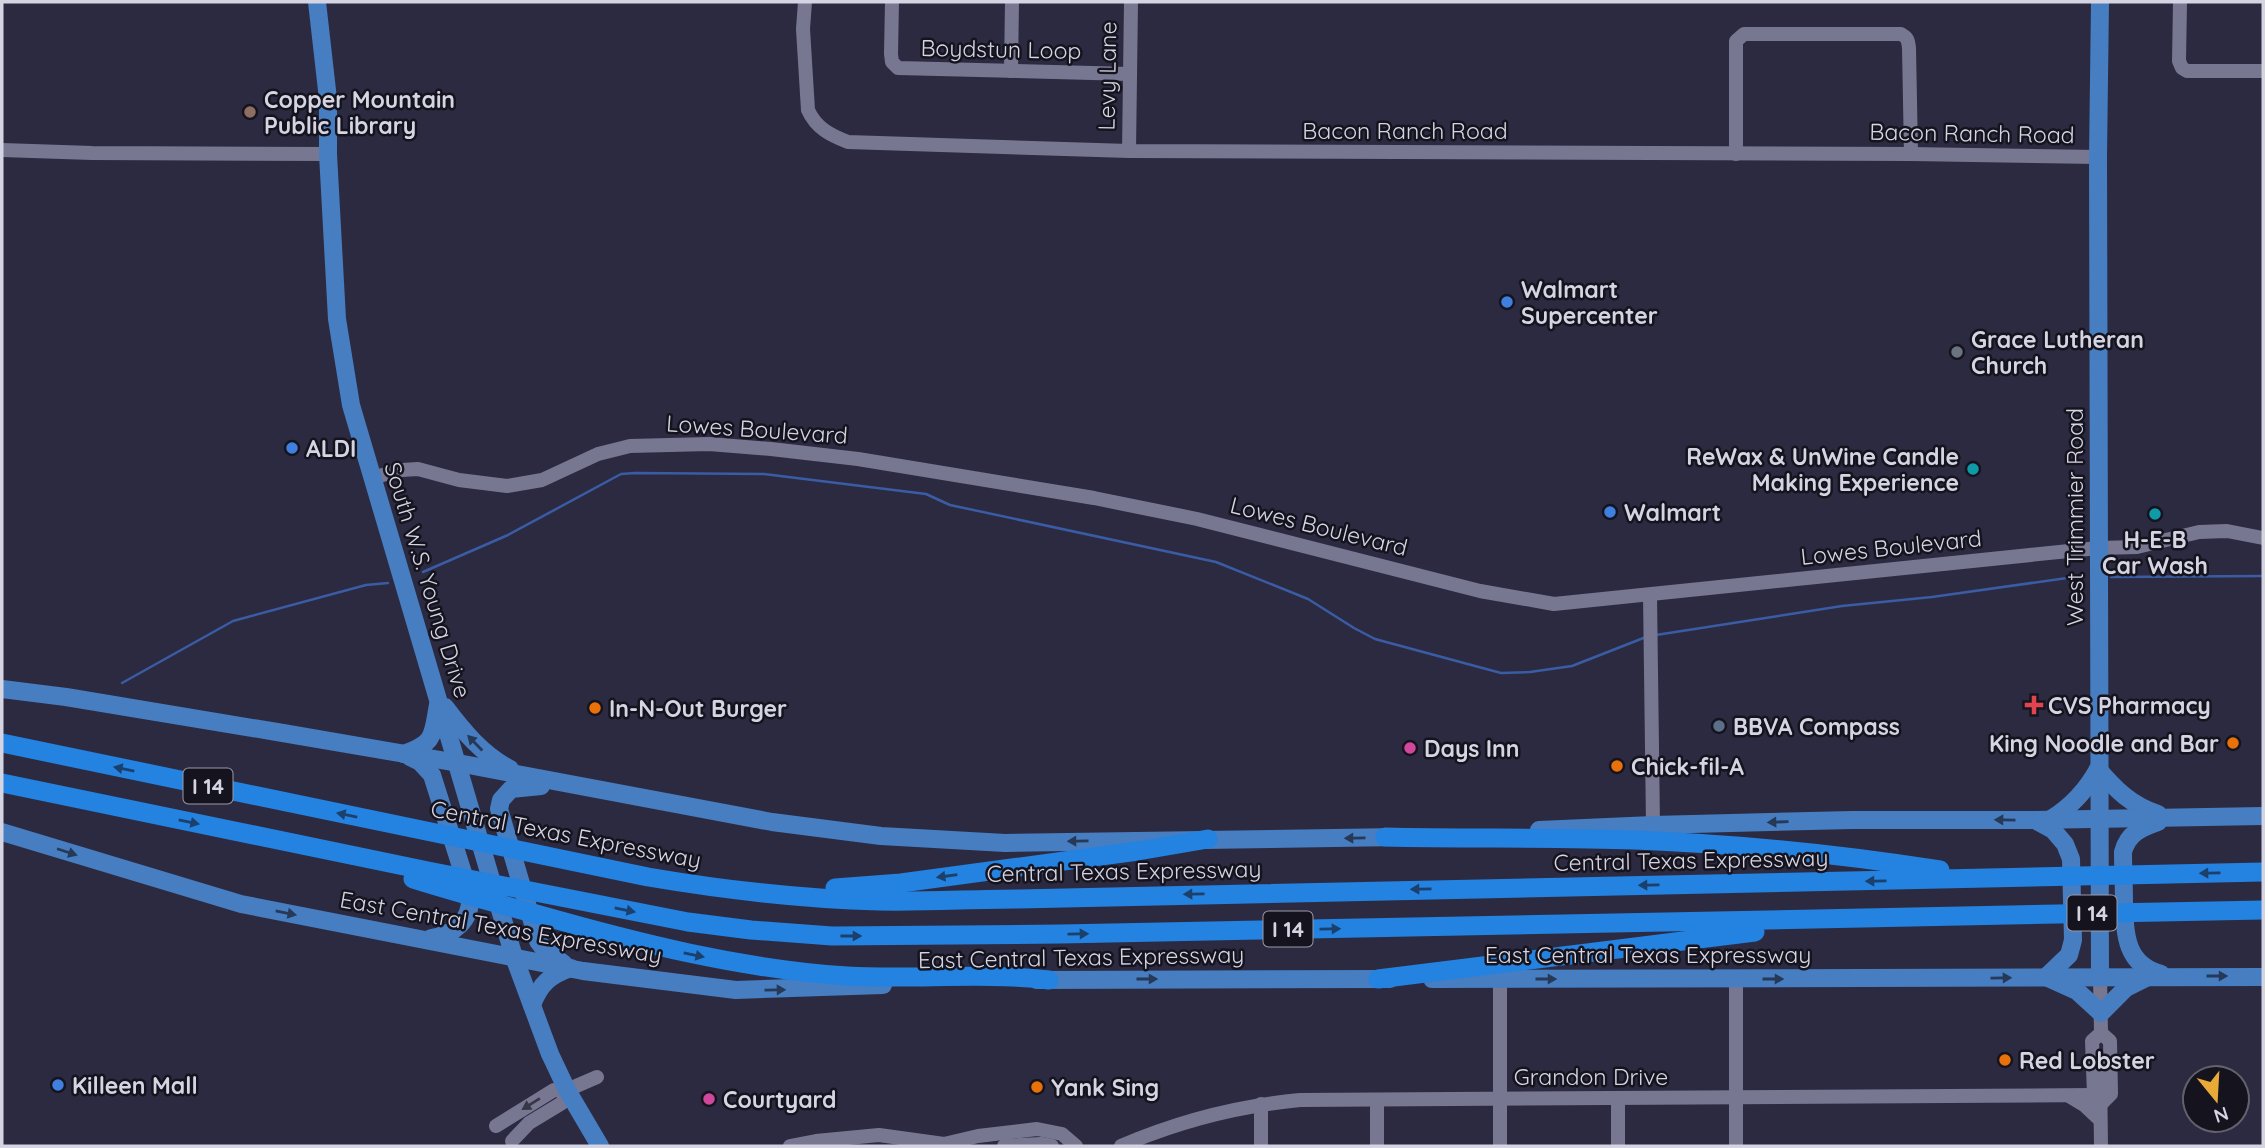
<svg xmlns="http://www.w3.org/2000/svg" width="2265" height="1148" font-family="Quicksand,sans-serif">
<rect width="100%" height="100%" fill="#2c2a40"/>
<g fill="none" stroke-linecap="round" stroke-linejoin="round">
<g stroke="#3a5ca4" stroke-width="2.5">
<polyline points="423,572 508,535 621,474 635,473 764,474 926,494 950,505 1216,562 1308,599 1354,628 1375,639 1501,673 1530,672 1572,666 1646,637"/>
<polyline points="2111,577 2263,576"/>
<polyline points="1656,635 1842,606 1932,597 2081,576"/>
<polyline points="122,683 233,621 366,585 388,583"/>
</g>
<g stroke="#787792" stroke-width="14">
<path d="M805,2l-2,27 5,81c8,18 22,25 40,32l281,9 782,3 187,3"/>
<polyline points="892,2 891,54 892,62 898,68 1130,74"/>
<polyline points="2180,2 2179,61 2182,68 2187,71 2263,71"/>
<polyline points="1011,71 1012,2"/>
<polyline points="2,150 92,153 328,154"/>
<polyline points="1129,151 1131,2"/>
<path d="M1736,154v-113l8,-7h157c7,4 7,6 8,14l2,106"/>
<polyline points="371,478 402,470 418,469 459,480 507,486 542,480 598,454 630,446 709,444 771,449 858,459 1094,498 1197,519 1480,591 1554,604 2098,548 2137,547 2199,532 2227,531 2263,538"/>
<polyline points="1650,595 1653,825"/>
<polyline points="2100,976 2101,1033 2092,1041 2094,1095 2101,1104"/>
<polyline points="1500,979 1500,1146"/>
<polyline points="1736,979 1736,1146"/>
<polyline points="2101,1033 2110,1041 2111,1094 2101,1104"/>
<polyline points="2069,1096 2084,1105 2100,1120"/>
<polyline points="1618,1098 1618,1146"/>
<polyline points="1377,1100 1377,1146"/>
<polyline points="1261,1104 1261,1146"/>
<polyline points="496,1126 554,1090 567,1090 597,1077"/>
<polyline points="512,1141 529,1123 562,1103 567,1090"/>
<polyline points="790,1146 816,1141 879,1135 944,1144 978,1136 1037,1129 1062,1134 1076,1146"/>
<polyline points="1004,1146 1041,1144 1052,1146"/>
<path d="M1121,1146c58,-25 116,-40 179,-46l794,-5"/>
<polyline points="2101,1146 2100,1071 2105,1065 2111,1064"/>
</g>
<g stroke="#467ec1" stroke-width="18">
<polyline points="317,2 328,99 328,154 337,319 351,405 514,957 550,1054 567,1090 600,1146"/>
<polyline points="2,689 66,697 277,732 458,763 772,822 881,836 1005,843 1399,837"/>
<path d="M445,707c19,25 37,47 65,62"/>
<path d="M404,754c32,-12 28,-18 34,-49"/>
<path d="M410,757l10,5 12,13 38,120c2,26 -16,39 -39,43"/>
<path d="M2098,769c18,21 33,36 60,45"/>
<polyline points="541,786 511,789 501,800 499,809 538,941 544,949 564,964"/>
<path d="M2051,819c21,-13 35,-28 47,-50"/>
<polyline points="2035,820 2053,830 2065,844 2071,859 2073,940 2069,955 2046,977 2077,991 2101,1013 2126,988 2146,978"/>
<path d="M2158,822c-17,6 -30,11 -35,30 0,17 1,34 1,50 1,32 1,62 37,72"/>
<polyline points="1539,830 1653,825 1852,820 2035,820 2263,816"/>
<polyline points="2,832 241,904 583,971 736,990 883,985"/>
<polyline points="2100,976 2098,157 2100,2"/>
<polyline points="1432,979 2263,977"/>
<polyline points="1037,980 1390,979"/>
<path d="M532,1005c8,-21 18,-30 39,-37"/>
</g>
<g stroke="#2482e1" stroke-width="19">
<path d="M2,743l646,134c77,13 154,22 231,24 47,1 94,-2 140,-2l1244,-27"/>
<polyline points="2,783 428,871 688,922 751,930 832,936 1061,934 2263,910"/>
<path d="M1385,837c83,2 167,0 250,3 102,4 204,14 305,30"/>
<path d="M413,879c41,13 82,24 123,35 102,29 205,55 311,62 67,4 135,-4 202,4"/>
<polyline points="835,888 901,883 1138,851 1208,839"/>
<polyline points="1378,979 1755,932"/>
</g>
</g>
<defs><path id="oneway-solid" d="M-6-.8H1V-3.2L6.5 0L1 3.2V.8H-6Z" transform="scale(1.75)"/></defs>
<g fill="#263957">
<use href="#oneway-solid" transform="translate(475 743) rotate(-134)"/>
<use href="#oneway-solid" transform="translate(2005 820) rotate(-179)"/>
<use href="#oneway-solid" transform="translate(1778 822) rotate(178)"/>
<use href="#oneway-solid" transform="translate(1355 838) rotate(179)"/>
<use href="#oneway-solid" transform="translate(1078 841) rotate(179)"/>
<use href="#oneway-solid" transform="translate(67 852) rotate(18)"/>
<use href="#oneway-solid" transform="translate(286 913) rotate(11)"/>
<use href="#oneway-solid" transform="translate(2217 976)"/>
<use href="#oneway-solid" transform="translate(2001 978) rotate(-1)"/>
<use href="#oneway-solid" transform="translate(1147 979)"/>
<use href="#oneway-solid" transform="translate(1546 979)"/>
<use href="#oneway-solid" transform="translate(1773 979)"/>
<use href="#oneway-solid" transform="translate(775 990) rotate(-1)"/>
</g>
<g fill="#1b406c">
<use href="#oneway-solid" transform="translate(124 769) rotate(-168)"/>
<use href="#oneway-solid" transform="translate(347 815) rotate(-168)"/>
<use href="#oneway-solid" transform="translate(189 822) rotate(12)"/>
<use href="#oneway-solid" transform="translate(2210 873) rotate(179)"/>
<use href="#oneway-solid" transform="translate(947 876) rotate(172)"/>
<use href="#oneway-solid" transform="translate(1876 881) rotate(179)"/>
<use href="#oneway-solid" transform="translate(1649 885) rotate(179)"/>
<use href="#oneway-solid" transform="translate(1421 889) rotate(179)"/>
<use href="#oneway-solid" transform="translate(1194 894) rotate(179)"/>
<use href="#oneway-solid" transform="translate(625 910) rotate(11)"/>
<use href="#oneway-solid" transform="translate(1330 929) rotate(-1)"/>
<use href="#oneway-solid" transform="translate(1078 934) rotate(-1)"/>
<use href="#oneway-solid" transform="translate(851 936)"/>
<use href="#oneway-solid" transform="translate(694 955) rotate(12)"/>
</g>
<use fill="#383747" href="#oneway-solid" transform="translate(531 1104) rotate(148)"/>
<circle fill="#8d6e63" stroke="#15141e" stroke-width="2.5" cx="250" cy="112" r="7"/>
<g fill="#3f7fe0" stroke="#15141e" stroke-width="2.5">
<circle cx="1507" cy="302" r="7"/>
<circle cx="292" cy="448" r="7"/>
<circle cx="1610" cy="512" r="7"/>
<circle cx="58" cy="1085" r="7"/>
</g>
<circle fill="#6b7280" stroke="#15141e" stroke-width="2.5" cx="1957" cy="352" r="7"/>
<g fill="#0f9aa8" stroke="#15141e" stroke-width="2.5">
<circle cx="1973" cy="469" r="7"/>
<circle cx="2155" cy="514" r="7"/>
</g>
<path fill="#e0444e" stroke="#15141e" stroke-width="2.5" d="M2030.5 694.5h7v7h7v7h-7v7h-7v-7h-7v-7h7z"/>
<g fill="#e8710a" stroke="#15141e" stroke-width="2.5">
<circle cx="595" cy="708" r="7"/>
<circle cx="2233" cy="743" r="7"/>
<circle cx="1617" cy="766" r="7"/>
<circle cx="2005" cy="1060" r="7"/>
<circle cx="1037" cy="1087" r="7"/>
</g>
<circle fill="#5c6f8a" stroke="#15141e" stroke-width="2.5" cx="1719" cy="726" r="7"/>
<g fill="#d1479c" stroke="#15141e" stroke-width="2.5">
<circle cx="1410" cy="748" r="7"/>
<circle cx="709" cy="1099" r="7"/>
</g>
<g text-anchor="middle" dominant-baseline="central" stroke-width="5" stroke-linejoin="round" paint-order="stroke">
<g fill="#15141e" stroke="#9b9aa8" stroke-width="2">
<rect x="183.5" y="768.5" width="49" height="35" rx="5"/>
<rect x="2067.5" y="895.5" width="49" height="35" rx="5"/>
<rect x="1263.5" y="911.5" width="49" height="35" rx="5"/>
</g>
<g font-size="21" font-weight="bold" fill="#d5d4e3">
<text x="208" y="786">I 14</text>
<text x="2092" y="913">I 14</text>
<text x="1288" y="929">I 14</text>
</g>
<g font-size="23" fill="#d5d4e3" stroke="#15141e">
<text transform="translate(1001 49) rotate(1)">Boydstun Loop</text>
<text transform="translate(1107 76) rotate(-89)">Levy Lane</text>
<text x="1405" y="130">Bacon Ranch Road</text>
<text transform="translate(1972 133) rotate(1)">Bacon Ranch Road</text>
<text transform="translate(757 429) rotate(4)">Lowes Boulevard</text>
<text transform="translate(2074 517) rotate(-90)">West Trimmier Road</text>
<text transform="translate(1319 526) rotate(14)">Lowes Boulevard</text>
<text transform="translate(1891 547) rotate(-6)">Lowes Boulevard</text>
<text transform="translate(428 580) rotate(73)">South W.S. Young Drive</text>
<text transform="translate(566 834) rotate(11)">Central Texas Expressway</text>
<text transform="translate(1691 860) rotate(-1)">Central Texas Expressway</text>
<text transform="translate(1124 871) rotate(-1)">Central Texas Expressway</text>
<text transform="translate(501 927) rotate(10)">East Central Texas Expressway</text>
<text x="1648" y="954">East Central Texas Expressway</text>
<text transform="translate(1081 957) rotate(-1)">East Central Texas Expressway</text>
<text x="1591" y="1076">Grandon Drive</text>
</g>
<g font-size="23" font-weight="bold" fill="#d5d4e3" stroke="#15141e" text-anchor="start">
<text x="264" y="99">Copper Mountain<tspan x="264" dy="26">Public Library</tspan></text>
<text x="1521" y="289">Walmart<tspan x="1521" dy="26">Supercenter</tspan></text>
<text x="1971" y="339">Grace Lutheran<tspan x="1971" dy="26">Church</tspan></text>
<text x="306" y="448">ALDI</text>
<text x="1959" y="456" text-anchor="end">ReWax &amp; UnWine Candle<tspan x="1959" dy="26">Making Experience</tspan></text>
<text x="1624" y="512">Walmart</text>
<text x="2155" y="539" text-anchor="middle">H-E-B<tspan x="2155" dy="26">Car Wash</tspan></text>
<text x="2048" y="705">CVS Pharmacy</text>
<text x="609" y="708">In-N-Out Burger</text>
<text x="1733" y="726">BBVA Compass</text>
<text x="2219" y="743" text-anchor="end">King Noodle and Bar</text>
<text x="1424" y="748">Days Inn</text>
<text x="1631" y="766">Chick-fil-A</text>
<text x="2019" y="1060">Red Lobster</text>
<text x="72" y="1085">Killeen Mall</text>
<text x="1051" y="1087">Yank Sing</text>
<text x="723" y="1099">Courtyard</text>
</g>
</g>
<rect width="2265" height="1148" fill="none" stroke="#d5d4e3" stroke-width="7"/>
<g transform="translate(2216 1099) rotate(162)"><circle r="33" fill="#15141e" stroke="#62616d" stroke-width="2"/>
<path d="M0-5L12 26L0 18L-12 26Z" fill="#e9ab38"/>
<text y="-10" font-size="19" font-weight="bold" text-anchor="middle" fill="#d5d4e3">N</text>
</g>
</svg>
